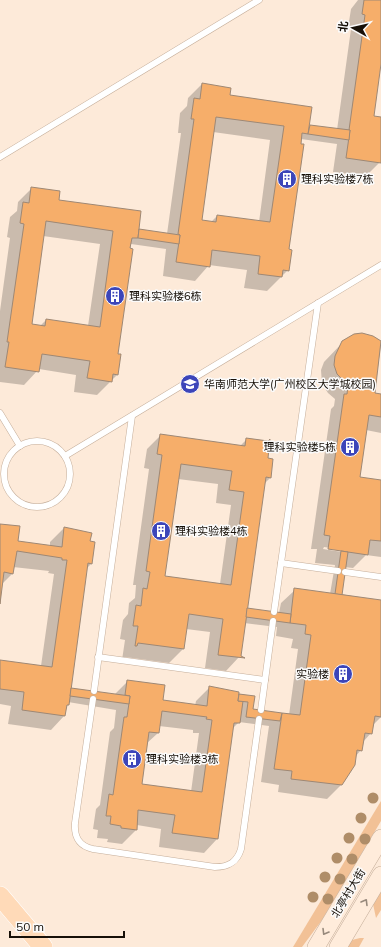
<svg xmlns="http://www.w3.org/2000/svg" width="381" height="947" font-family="Mulish,'Noto Sans SC',sans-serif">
<rect width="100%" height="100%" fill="#fdead9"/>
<g fill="#f2c196">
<polygon points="381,801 381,821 322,920 302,947 293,947"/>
<polygon points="381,889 381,910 376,918 373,904"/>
<polygon points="360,938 364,938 359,947 347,947 352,940"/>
</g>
<g fill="#0003" fill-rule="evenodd">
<path d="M358,0h23v56l-8,61 8,1v43l-15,15 -33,-4 4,-28 -36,-5 -13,111v20l-21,21 -23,-3 3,-18 -38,-5 -14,16 -32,-5 3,-27 -35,-5 -14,111v20l-20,20 -23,-3 2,-17 -37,-6 -15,16 -24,-3v-71l10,-73 -3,-1 3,-20 7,-6 1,-9 14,-14 26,13 80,29 29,4 14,-101h-3l2,-20 7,-7 1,-8 14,-14 106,44 2,-2 27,4 14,-101 -3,-1 3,-19zM213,132l57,8 -11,82 -42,-6 -6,6 -10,-1zM43,236l57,8 -12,82 -42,-6 -6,6 -9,-1z"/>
<path d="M376,338l5,4v3l-7,49 7,1v38l-15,-3 -7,48 22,3v76l-15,-2 -13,13 -9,-1 -3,27 40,7v116l-9,9 -1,7 -8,9 -2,8 -6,7 -14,28 -14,14 -49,-7 1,-7 -18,-3 8,-56 -30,-4 -7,7 -15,110 -13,14 -45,-6 2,-18 -24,-4 -1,5 -14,14 -15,-2 1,-3 -11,-1 1,-8 -5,-1 3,-20 4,-4 10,-73 4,-4 2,-18 -48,-8 -4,14 -13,14 -43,-6 3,-18 -11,-2v-43l41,5 13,-92 -6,-1 1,-2 -36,-4v6l-11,11 -2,13v-72l17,17 33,4v-4l14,-14 25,14 2,22 -5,5 -16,120 44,6 14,-14 34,20 33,5 1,-5 14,-14 44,10 -2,13 37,5 9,-66 -7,-1 2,-9 -17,-3 1,-9 -33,-4 -5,34 -13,14 -21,-3 5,-36 -24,-3 -3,20 -14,14 -44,-6 -3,3 3,-20 -5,-1 3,-19 5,-6 1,-11 6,-5 1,-13h-3l16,-116 -5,-1 3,-19 14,-14 79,11 7,-7 20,20 3,19 -6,6 -18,127 33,2 2,-10 14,-13 35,4 5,-29 -20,-2 2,-14h-6l20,-140 3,-3 1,-7 -7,-6 -6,-9 -1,-14 3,-8 22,-23zM178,479l40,5 -2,19 15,2 -11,79 -56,-7zM324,547l20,3 -2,2 -19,-3zM159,726l34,4v3h6l-8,59 -50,-7 5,-41 12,-11z"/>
</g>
<g fill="#f6ae6a" stroke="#9e8875" fill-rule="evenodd">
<polygon points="364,0 381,0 381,64 374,116 381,117 381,163 346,158 350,130 349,130 365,15 362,14"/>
<path d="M202,83l29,5 -1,7 82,12 -4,27 -6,-1 -1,11h3l-15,105 3,1 -3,21 -6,-1 -1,7 -24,-3 2,-18 -48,-6 -2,17 -34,-5 4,-27 -2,-1 16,-115h-3l3,-21 6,1zM216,117l68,9 -14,96 -53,-7 -1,7 -14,-2z"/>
<polygon points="310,125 350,130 349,140 308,134"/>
<path d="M31,187l29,4 -1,9 82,11 -3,27h-6l-2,10 3,1 -15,105h3l-3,21 -5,-1 -1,8 -25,-4 3,-17 -48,-7 -3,18 -34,-5 4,-25h-2l17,-118 -4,-1 3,-21 6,1zM46,221l67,10 -13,96 -54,-8 -1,7 -13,-2z"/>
<polygon points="139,229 180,235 179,244 138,238"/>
<polygon points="362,333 373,336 381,341 375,393 381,394 381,417 369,415 360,477 381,480 381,541 370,540 368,555 328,549 330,536 324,535 344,394 347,394 348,385 337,374 334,365 335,356 342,341 354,334"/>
<path d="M160,434l85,12 1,-8 22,3 2,-2 -2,19 5,1 -2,19 -5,-1 -25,179 4,2 -27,-3 5,-36 -34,-5 -5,35 -46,-6 -1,3h-2l3,-20h-5l3,-21 5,1 2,-18 4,1 3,-17 -4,-1 16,-116 -5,-1zM181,464l51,7 -3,19 15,2 -13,93 -66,-9z"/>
<polygon points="0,524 20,526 18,541 62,547 64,527 92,533 90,541 95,542 92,564 88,563 69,705 67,705 65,716 22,710 24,692 0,689 0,660 52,667 67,560 62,560 62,558 17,551 13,574 4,572 0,604"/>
<polygon points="341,551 348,552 342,595 335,594"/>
<polygon points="294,588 381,600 381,717 375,716 372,734 365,733 362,751 357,750 355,765 342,785 291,779 292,771 274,769 282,713 300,715 311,635 305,634 306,625 290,623"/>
<polygon points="247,608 291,614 290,623 246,617"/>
<path d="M127,680l38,5 -2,15 44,6 2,-20 30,6 -1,9h5l-3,22h-6l-16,116 -46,-6 3,-18 -37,-5 -1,20 -16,-2v-2l-11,-2 1,-8h-5l3,-22 4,1 11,-78h3l3,-21 -5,-1zM162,711l45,6 -1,2 6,1 -10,72 -60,-8 7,-52 10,1z"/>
<polygon points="71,688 130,696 129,704 70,696"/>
<polygon points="239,694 255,696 253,709 282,713 280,721 246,717 248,702 238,701"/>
</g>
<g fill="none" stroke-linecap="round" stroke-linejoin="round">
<g stroke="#c5ae9a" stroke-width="7">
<g id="service">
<polyline points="0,157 259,0"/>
<polyline points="0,413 20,446"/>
<circle cx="37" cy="474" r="33"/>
<polyline points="65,456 381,265"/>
<polyline points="281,563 338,571"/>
<polyline points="345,572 381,577"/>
<polyline points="274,612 318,303"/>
<polyline points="98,657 265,680"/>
<polyline points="94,691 132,416"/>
<path d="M93,699l-18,124c-1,14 4,23 18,26l122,18c14,0 22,-5 26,-18l18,-130"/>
<polyline points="261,710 273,621"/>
</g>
</g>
<g stroke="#c5ae9a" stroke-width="18">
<g id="secondary">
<polyline points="316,947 381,838"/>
<polyline points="338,947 381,875"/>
</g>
</g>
<g stroke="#fff" stroke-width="20">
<polyline id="primary" points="0,896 43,947"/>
</g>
<use href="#service" stroke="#fff" stroke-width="6"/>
<use href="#secondary" stroke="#ffecdb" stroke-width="17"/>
<use href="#primary" stroke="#ffdab8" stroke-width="19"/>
</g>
<g fill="#af8d68">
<circle cx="373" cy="798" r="5.5"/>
<circle cx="361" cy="818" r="5.5"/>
<circle cx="349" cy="838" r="5.5"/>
<circle cx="365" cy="839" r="5.5"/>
<circle cx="337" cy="858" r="5.5"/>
<circle cx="352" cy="859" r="5.5"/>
<circle cx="325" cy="877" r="5.5"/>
<circle cx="340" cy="879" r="5.5"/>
<circle cx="313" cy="897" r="5.5"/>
<circle cx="328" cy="899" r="5.5"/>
</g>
<defs><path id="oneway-chevron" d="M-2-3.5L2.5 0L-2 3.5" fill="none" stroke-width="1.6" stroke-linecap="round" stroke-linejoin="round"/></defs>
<g stroke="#97897c">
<use href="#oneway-chevron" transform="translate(365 902) rotate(-59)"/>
<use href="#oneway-chevron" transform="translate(325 932) rotate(121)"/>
</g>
<defs>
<g id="building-disc" transform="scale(1)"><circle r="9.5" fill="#3c45b9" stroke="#fbfbfb"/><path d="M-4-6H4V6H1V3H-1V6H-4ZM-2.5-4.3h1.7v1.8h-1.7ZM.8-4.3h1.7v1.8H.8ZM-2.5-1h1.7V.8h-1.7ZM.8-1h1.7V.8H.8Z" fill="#fff"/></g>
<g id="university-disc" transform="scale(1)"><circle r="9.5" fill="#3c45b9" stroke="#fbfbfb"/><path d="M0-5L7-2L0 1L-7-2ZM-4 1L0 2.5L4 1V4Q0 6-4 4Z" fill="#fff"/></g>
</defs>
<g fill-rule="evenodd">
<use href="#building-disc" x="287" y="179"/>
<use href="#building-disc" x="115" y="296"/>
<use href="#university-disc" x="190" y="384"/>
<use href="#building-disc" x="350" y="447"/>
<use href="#building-disc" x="161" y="531"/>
<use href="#building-disc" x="343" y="674"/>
<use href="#building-disc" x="132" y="759"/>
</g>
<g text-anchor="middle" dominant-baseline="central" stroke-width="3" stroke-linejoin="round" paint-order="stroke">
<g font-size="11" fill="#171008" stroke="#fbfbfb" text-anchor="start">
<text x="301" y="179">理科实验楼7栋</text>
<text x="129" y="296">理科实验楼6栋</text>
<text x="204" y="384">华南师范大学(广州校区大学城校园)</text>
<text x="336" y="447" text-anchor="end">理科实验楼5栋</text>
<text x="175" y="531">理科实验楼4栋</text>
<text x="329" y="674" text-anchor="end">实验楼</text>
<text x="146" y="759">理科实验楼3栋</text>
</g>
<g font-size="11" fill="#171008" stroke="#fbfbfb">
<text transform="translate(348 893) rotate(-59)">北亭村大街</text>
</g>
</g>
<g transform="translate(353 28) rotate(278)" stroke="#fbfbfb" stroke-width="3" paint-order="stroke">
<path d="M0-3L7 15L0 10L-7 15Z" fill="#171008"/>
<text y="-6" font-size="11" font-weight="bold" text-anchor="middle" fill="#171008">北</text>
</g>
<path d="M10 931v6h114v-6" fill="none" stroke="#171008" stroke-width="2"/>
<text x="16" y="931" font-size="12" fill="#171008" stroke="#fbfbfb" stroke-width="3" paint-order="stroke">50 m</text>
</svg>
